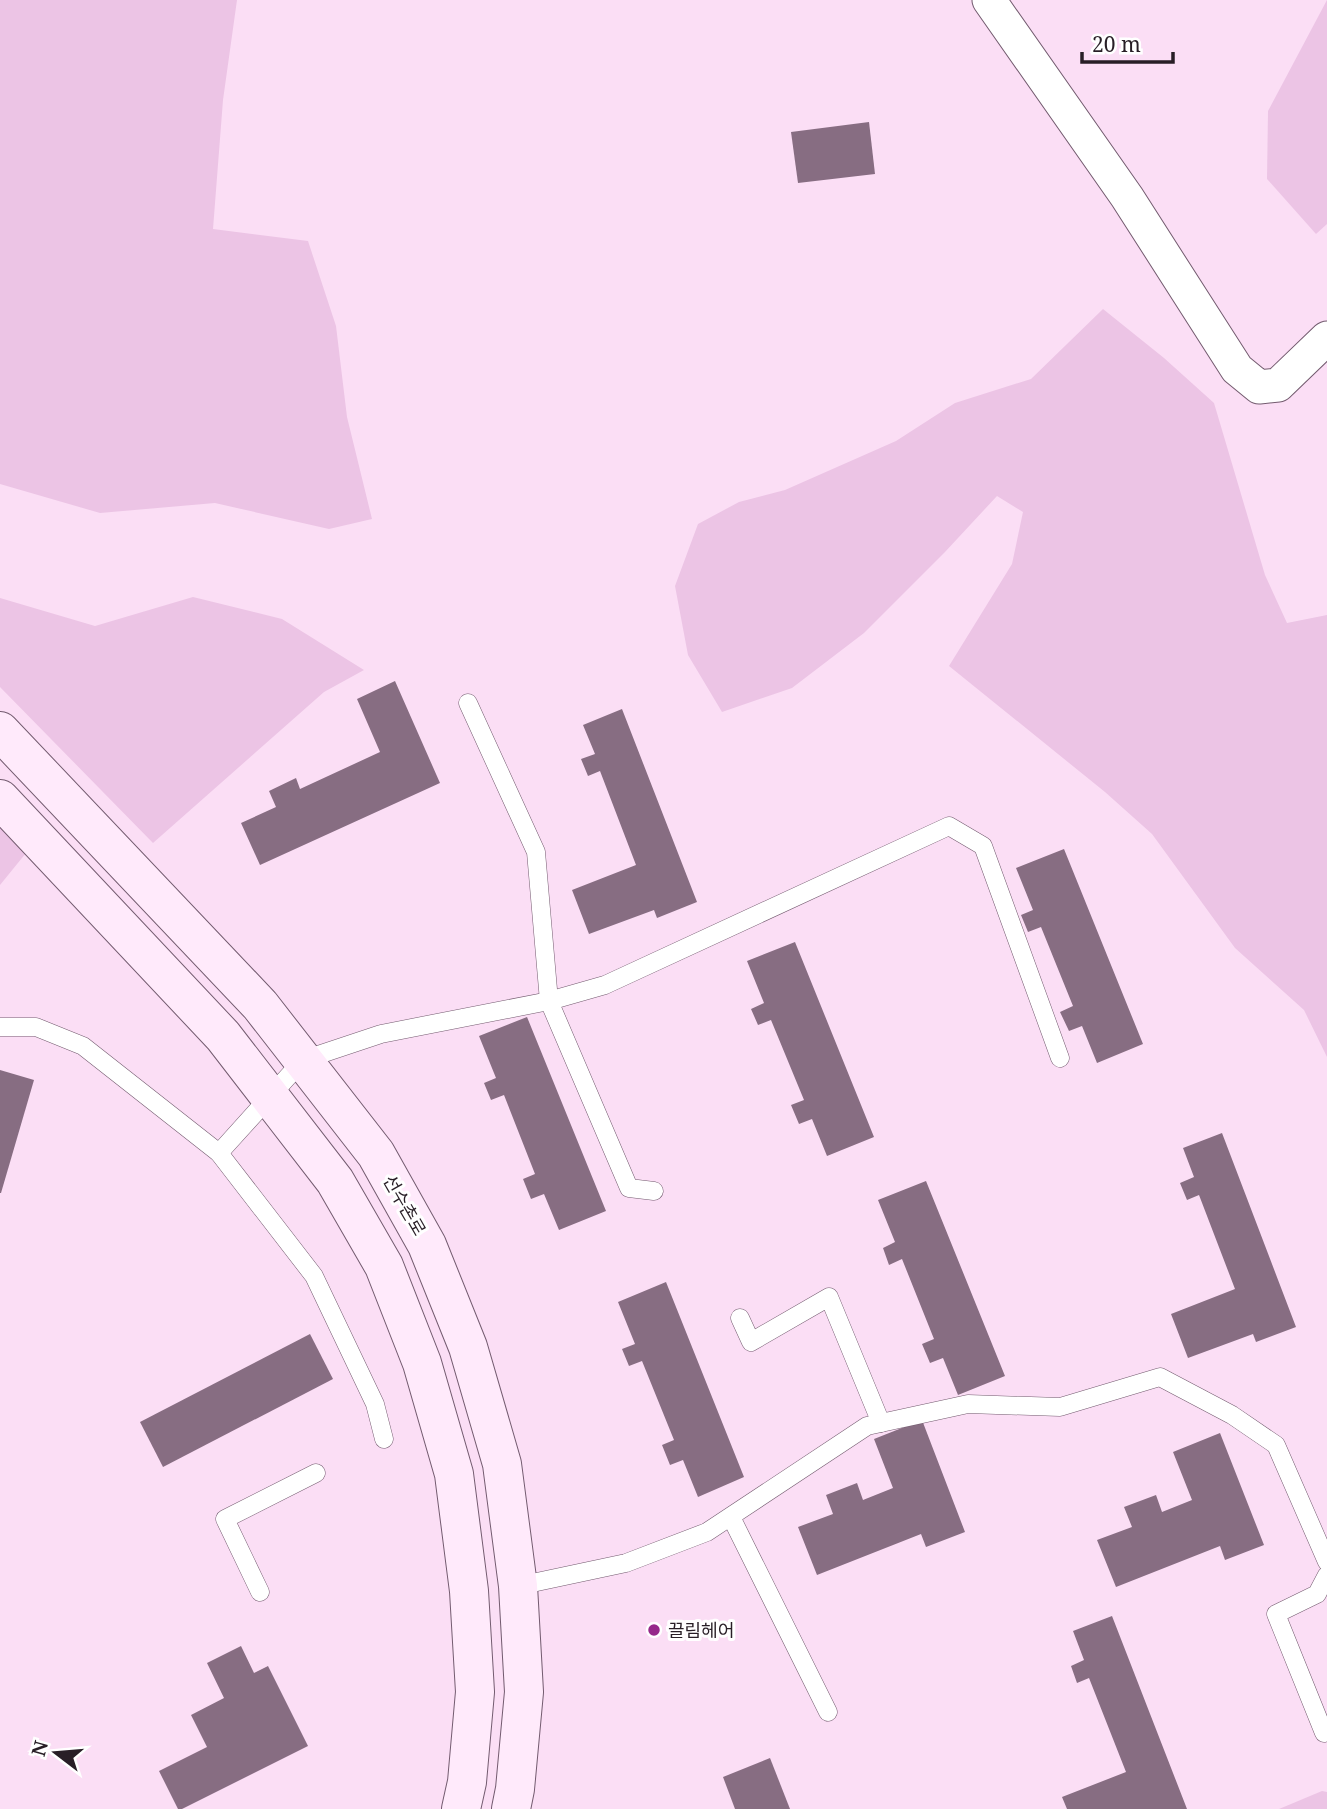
<svg xmlns="http://www.w3.org/2000/svg" width="1327" height="1809" font-family="'Noto Serif','Noto Sans KR',serif">
<rect width="100%" height="100%" fill="#fbdef5"/>
<g fill="#ecc4e5">
<polygon points="0,0 237,0 223,100 213,229 308,241 336,326 347,417 372,519 329,529 215,503 100,513 0,484"/>
<polygon points="1327,0 1327,224 1316,234 1267,179 1268,111"/>
<polygon points="1103,309 1164,358 1214,403 1265,575 1287,623 1327,615 1327,1057 1304,1010 1235,948 1152,834 1105,792 949,666 1012,564 1023,512 997,496 945,552 864,633 792,688 722,712 688,655 675,586 698,524 739,502 785,490 896,441 955,403 1031,379"/>
<polygon points="193,597 282,619 364,670 324,692 153,843 0,687 0,598 95,626"/>
<polygon points="0,827 26,853 0,885"/>
<polygon points="1322,1791 1327,1792 1327,1809 1279,1809"/>
</g>
<g fill="#876d82">
<polygon points="869,122 875,174 798,183 791,132"/>
<polygon points="395,681 440,783 260,865 241,823 276,807 269,791 296,778 300,789 380,752 357,699"/>
<polygon points="622,709 697,902 657,918 654,910 589,934 572,890 636,865 600,771 588,776 581,759 595,754 583,725"/>
<polygon points="1064,849 1143,1044 1097,1063 1082,1026 1069,1031 1060,1012 1073,1006 1041,927 1028,932 1021,915 1033,910 1016,868"/>
<polygon points="795,942 874,1137 827,1156 812,1119 799,1124 791,1105 804,1100 771,1020 758,1025 751,1009 764,1003 747,961"/>
<polygon points="527,1017 606,1211 559,1230 544,1194 531,1199 523,1179 535,1174 504,1095 491,1100 484,1083 496,1078 479,1036"/>
<polygon points="0,1070 34,1080 1,1193 0,1193"/>
<polygon points="1222,1133 1296,1327 1256,1342 1253,1334 1188,1358 1171,1314 1235,1289 1199,1195 1187,1200 1180,1183 1194,1177 1183,1148"/>
<polygon points="926,1181 1005,1376 958,1395 943,1358 930,1363 922,1344 934,1339 902,1259 889,1265 883,1248 895,1242 878,1200"/>
<polygon points="666,1282 744,1477 698,1497 683,1460 670,1465 662,1445 674,1440 642,1361 629,1366 622,1349 635,1344 618,1302"/>
<polygon points="310,1334 333,1379 163,1467 140,1422"/>
<polygon points="922,1420 965,1532 926,1547 921,1534 817,1575 798,1527 833,1514 826,1495 857,1483 863,1500 893,1488 874,1439"/>
<polygon points="1220,1433 1264,1545 1225,1560 1220,1546 1116,1587 1097,1540 1132,1527 1124,1507 1156,1495 1162,1512 1192,1500 1173,1452"/>
<polygon points="1112,1616 1187,1809 1067,1809 1062,1797 1126,1772 1089,1678 1077,1683 1071,1666 1084,1660 1073,1631"/>
<polygon points="241,1646 254,1673 268,1666 308,1746 182,1809 178,1809 159,1771 207,1747 191,1715 224,1698 207,1663"/>
<polygon points="770,1758 790,1809 735,1809 723,1777"/>
</g>
<g fill="none" stroke-linecap="round" stroke-linejoin="round">
<g stroke="#735b6f" stroke-width="19">
<g id="lane">
<polyline points="468,703 536,852 549,1001 629,1188 654,1191"/>
<polyline points="0,1027 36,1027 83,1046 219,1153 314,1276 375,1404 384,1439"/>
<polyline points="219,1153 303,1060 381,1034 549,1001 605,985 949,826 983,846 1060,1058"/>
<polyline points="740,1318 751,1342 829,1297 881,1423"/>
<polyline points="731,1517 828,1712"/>
<polyline points="518,1586 626,1563 707,1532 867,1426 968,1404 1060,1407 1160,1377 1232,1415 1276,1445 1327,1562"/>
<polyline points="260,1592 225,1519 316,1473"/>
<polyline points="1324,1733 1276,1614 1317,1594 1327,1575"/>
</g>
</g>
<g stroke="#735b6f" stroke-width="35">
<polyline id="street" points="989,0 1127,197 1237,369 1259,387 1278,385 1327,338"/>
</g>
<g stroke="#735b6f" stroke-width="40">
<g id="secondary">
<polyline points="0,731 260,1005 376,1154 427,1245 468,1347 502,1464 518,1586 524,1692 515,1789 511,1809"/>
<polyline points="0,799 223,1036 335,1181 384,1266 422,1363 454,1474 469,1591 475,1692 467,1782 461,1809"/>
</g>
</g>
<use href="#lane" stroke="#fff" stroke-width="18"/>
<use href="#street" stroke="#fff" stroke-width="33"/>
<use href="#secondary" stroke="#ffeafb" stroke-width="38"/>
</g>
<circle fill="#95288a" stroke="#fff" stroke-width="2.5" cx="654" cy="1630" r="7"/>
<g text-anchor="middle" dominant-baseline="central" stroke-width="6" stroke-linejoin="round" paint-order="stroke">
<g font-size="18" fill="#281e26" stroke="#fff">
<text transform="translate(405 1205) rotate(60)">선수촌로</text>
</g>
<g font-size="18" fill="#281e26" stroke="#fff" text-anchor="start">
<text x="668" y="1630">끌림헤어</text>
</g>
</g>
<g transform="translate(56 1753) rotate(286)" stroke="#ffffff" stroke-width="5" paint-order="stroke">
<path d="M0-5L12 26L0 18L-12 26Z" fill="#281e26"/>
<text y="-10" font-size="19" font-weight="bold" text-anchor="middle" fill="#281e26">N</text>
</g>
<path d="M1082 52v10h91v-10" fill="none" stroke="#281e26" stroke-width="3.5"/>
<text x="1092" y="52" font-size="21" fill="#281e26" stroke="#ffffff" stroke-width="5" paint-order="stroke">20 m</text>
</svg>
